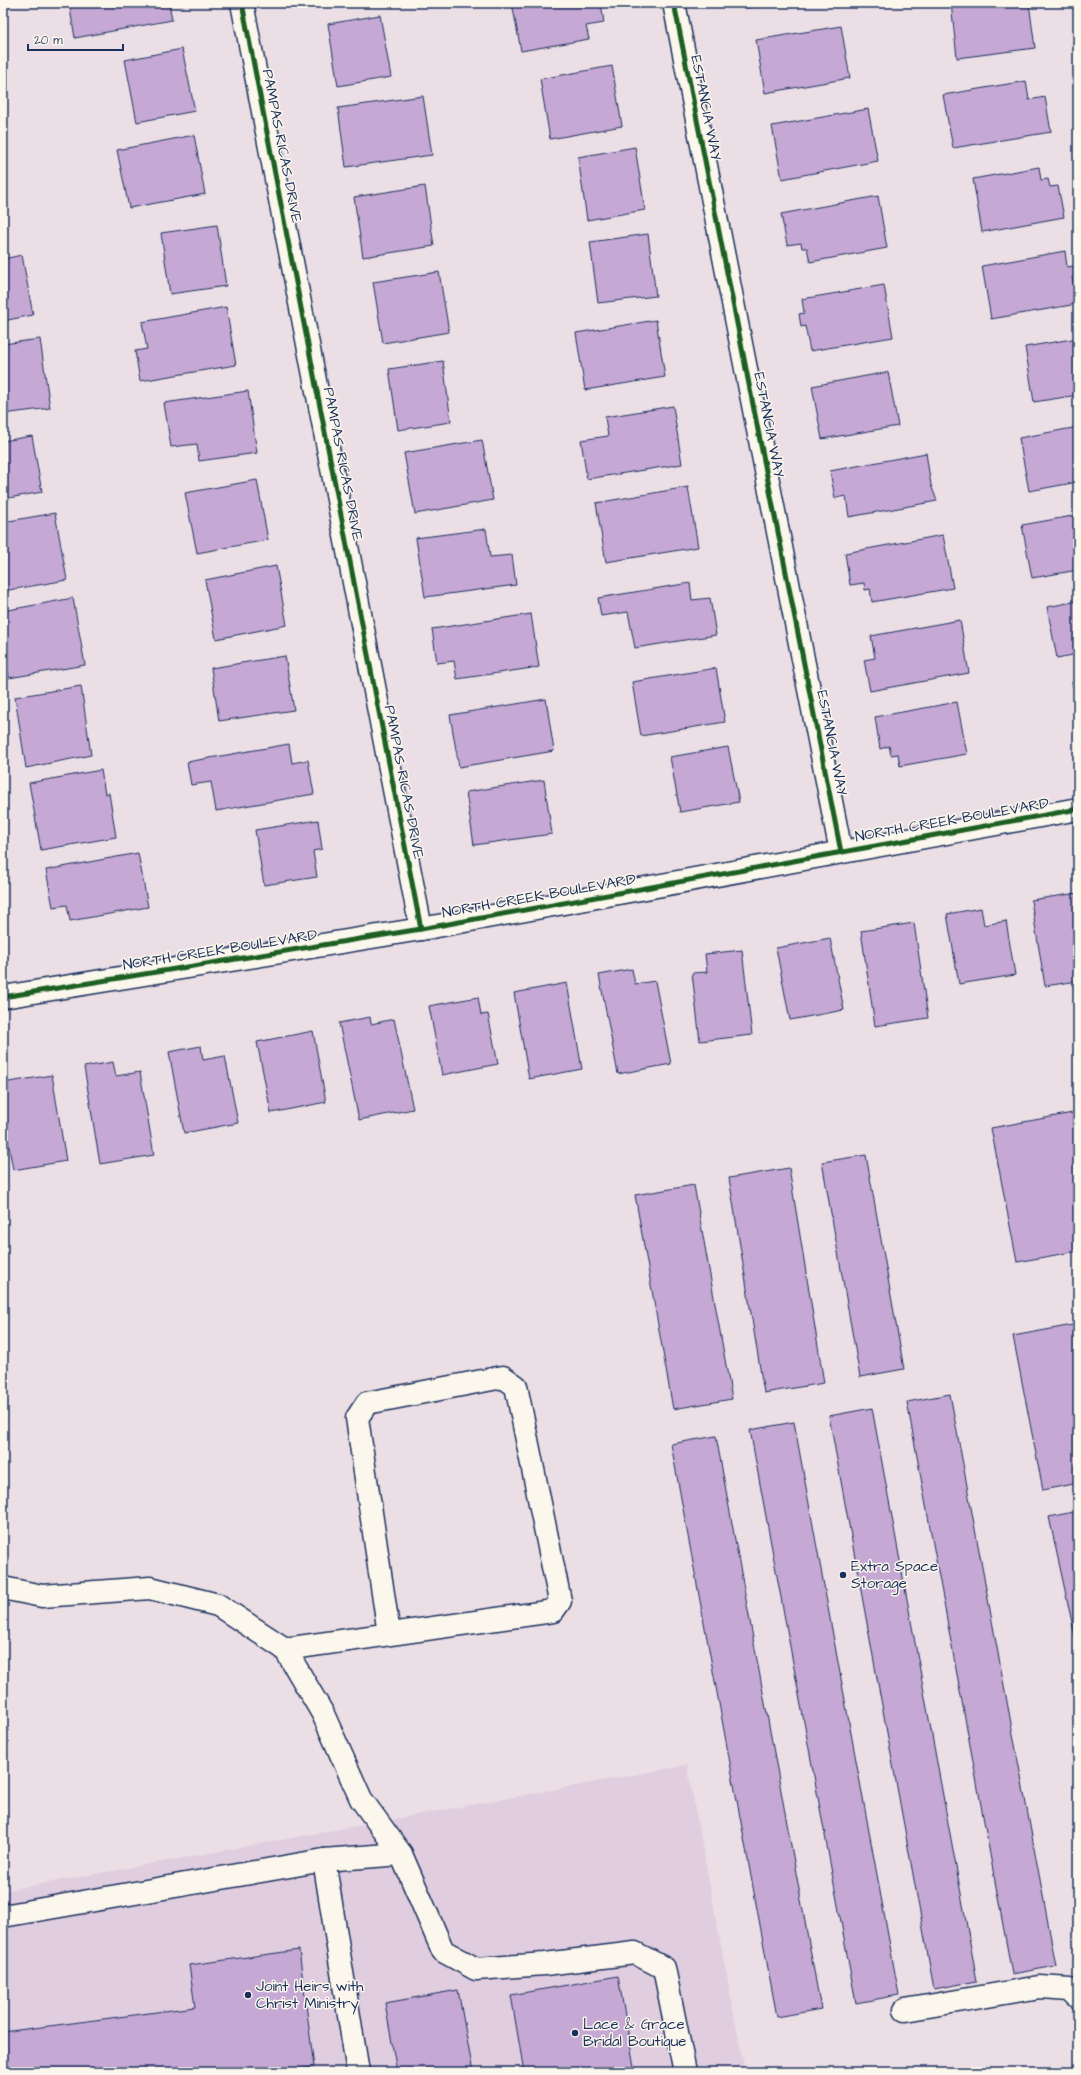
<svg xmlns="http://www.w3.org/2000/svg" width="1081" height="2075" font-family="'Architects Daughter',sans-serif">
<rect width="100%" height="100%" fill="#ebdfe5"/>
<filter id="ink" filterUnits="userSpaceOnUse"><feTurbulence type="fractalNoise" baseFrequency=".025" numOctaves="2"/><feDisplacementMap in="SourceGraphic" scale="8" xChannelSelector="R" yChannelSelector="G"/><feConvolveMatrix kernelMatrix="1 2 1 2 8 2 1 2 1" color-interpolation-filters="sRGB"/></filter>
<g filter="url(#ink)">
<polygon fill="#e0cee0" points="687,1765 745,2072 3,2072 3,1891"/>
<g fill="#c6a8d4" stroke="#1b2f5e">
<polygon points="69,3 169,3 172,20 75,38"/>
<polygon points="512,3 601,3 604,23 586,26 589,39 521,51"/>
<polygon points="746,3 773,3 747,8"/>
<polygon points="951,3 1029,3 1035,48 957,58"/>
<polygon points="380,15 391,77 338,86 328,24"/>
<polygon points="841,26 850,78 765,93 756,40"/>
<polygon points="182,49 195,111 137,122 125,60"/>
<polygon points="612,66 622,126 550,139 540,79"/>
<polygon points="1026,81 1029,100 1045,97 1051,132 953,148 943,95"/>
<polygon points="423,96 432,155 346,167 338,108"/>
<polygon points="868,109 878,161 782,179 772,126"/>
<polygon points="194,135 205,194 129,208 117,150"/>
<polygon points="635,147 645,210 587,220 578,157"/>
<polygon points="1039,167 1041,180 1048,179 1050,187 1058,186 1064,217 982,232 973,179"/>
<polygon points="425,186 434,246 363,257 354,197"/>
<polygon points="878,196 887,248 810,262 807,248 802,248 801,243 787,245 781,214"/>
<polygon points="217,225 226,286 170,294 161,233"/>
<polygon points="648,234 656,296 598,303 590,242"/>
<polygon points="1065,251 1067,267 1073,266 1075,277 1072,277 1077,304 991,319 982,266"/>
<polygon points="22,255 33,315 3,321 3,259"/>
<polygon points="439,272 449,332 383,343 373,282"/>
<polygon points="884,285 893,337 810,351 805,326 801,327 799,314 804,313 802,299"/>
<polygon points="226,307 236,365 140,381 135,351 147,349 142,322"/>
<polygon points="656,320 665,377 585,390 576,333"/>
<polygon points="1078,338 1078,395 1034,402 1025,347"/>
<polygon points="40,339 50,408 3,414 3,344"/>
<polygon points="443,361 451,422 398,430 389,369"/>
<polygon points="888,372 898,426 822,439 812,386"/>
<polygon points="248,391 257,453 199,461 197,444 171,447 164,403"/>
<polygon points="673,406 682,464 587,479 581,440 608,436 605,417"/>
<polygon points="1078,427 1078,482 1029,491 1019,438"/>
<polygon points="32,436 42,492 3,499 3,441"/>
<polygon points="482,440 493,500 415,514 404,453"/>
<polygon points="926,453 931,485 937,501 849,517 846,496 835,498 830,471"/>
<polygon points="257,480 268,540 197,553 185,493"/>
<polygon points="688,487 698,547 606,562 596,503"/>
<polygon points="55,513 67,580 3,591 3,522"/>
<polygon points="1078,515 1078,570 1032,578 1022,525"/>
<polygon points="486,529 490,557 512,555 516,585 425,597 416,538"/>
<polygon points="943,535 953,588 872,602 870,589 865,590 864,583 850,585 845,553"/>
<polygon points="276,566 287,625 216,639 205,580"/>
<polygon points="690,583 692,600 710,598 716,635 635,648 628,612 601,616 598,598"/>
<polygon points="73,598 85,665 9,678 3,644 3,611"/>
<polygon points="1078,601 1078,654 1057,658 1047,607"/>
<polygon points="531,614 539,667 457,679 454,661 437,663 432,629"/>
<polygon points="960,620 969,673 870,691 864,660 875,658 871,636"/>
<polygon points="285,656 294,710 219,721 211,668"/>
<polygon points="716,668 725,722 641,736 632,682"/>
<polygon points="1078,681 1078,712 1072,682"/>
<polygon points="81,686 91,755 26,768 15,697"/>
<polygon points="546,699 554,751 459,767 450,715"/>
<polygon points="957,702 967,754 900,766 898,754 891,755 889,746 880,749 875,717"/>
<polygon points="289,744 292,763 308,760 314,794 216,811 211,782 191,785 187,762"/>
<polygon points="728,747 739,802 680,812 670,757"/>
<polygon points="101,770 105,794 109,793 116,837 41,850 29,783"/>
<polygon points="544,780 552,834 474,845 466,792"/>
<polygon points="318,820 322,849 313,851 317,877 264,885 255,830"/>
<polygon points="138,853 148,907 70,921 67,905 53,907 46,870"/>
<polygon points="1078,893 1078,981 1045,986 1031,900"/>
<polygon points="981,908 984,925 1006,921 1015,975 959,984 947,914"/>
<polygon points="914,923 928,1018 875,1026 861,931"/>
<polygon points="830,938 844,1010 790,1020 776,948"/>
<polygon points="742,950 752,1035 700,1041 692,973 707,972 705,954"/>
<polygon points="632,969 635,984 655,981 671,1064 618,1074 599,975"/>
<polygon points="567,983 582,1069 529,1079 514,993"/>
<polygon points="478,997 481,1015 488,1014 498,1064 442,1075 429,1006"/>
<polygon points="370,1017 371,1024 394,1019 413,1109 359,1120 339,1023"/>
<polygon points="313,1031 326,1102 271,1113 257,1042"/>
<polygon points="201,1046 203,1060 225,1056 238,1123 184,1133 169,1052"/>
<polygon points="113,1062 116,1076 140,1072 154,1155 100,1164 84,1067"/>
<polygon points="52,1075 66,1161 13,1170 3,1111 3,1083"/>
<polygon points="1078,1112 1078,1251 1017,1262 991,1128"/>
<polygon points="866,1155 904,1369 860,1377 822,1162"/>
<polygon points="789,1168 824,1383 764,1393 729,1178"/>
<polygon points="694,1185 732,1399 673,1409 635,1195"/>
<polygon points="1078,1324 1078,1483 1043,1490 1013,1336"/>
<polygon points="950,1394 1056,1966 1012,1974 907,1402"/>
<polygon points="872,1408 977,1981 934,1989 829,1416"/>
<polygon points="794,1422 899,1995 856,2003 750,1430"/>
<polygon points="716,1436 821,2009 777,2017 671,1444"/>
<polygon points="1078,1511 1078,1650 1049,1517"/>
<polygon points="299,1950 314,2067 298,2069 298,2072 3,2072 3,2032 195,2007 189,1965"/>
<polygon points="618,1976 635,2072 524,2072 511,1995"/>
<polygon points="458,1990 473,2072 397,2072 385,2003"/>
</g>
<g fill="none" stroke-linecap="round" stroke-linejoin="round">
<g stroke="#1b2f5e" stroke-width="25">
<g id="minor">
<polyline points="242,3 421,929"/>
<polyline points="674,3 841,852"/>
<polyline points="3,997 421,929 1078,809"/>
<polyline points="3,1588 42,1596 150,1588 218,1605 285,1649 323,1714 361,1799 401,1854 443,1951 476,1969 545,1964 635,1953 664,1968 685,2072"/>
<polyline points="285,1649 553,1611 560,1601 516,1386 503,1377 367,1403 357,1418 389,1634"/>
<polyline points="324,1860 358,2072"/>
<polyline points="3,1916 324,1860 401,1854"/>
<polyline points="905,2010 1040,1987 1070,1989 1078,1997"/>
</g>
</g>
<use href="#minor" stroke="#fbf7ec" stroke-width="22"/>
<g stroke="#fbf7ec" stroke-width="8">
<g id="cycleway">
<polyline points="242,3 421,929"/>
<polyline points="674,3 841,852"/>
<polyline points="3,997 421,929 1078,809"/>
</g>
</g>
<use href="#cycleway" stroke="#1b5e20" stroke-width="5"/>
</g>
</g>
<g fill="#1b2f5e" stroke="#fbf7ec" stroke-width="1.5">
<circle cx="843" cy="1575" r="4"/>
<circle cx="248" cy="1995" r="4"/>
<circle cx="575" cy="2033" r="4"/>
</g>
<g text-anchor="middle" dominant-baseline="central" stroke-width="3" stroke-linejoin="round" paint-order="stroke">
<g font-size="15" fill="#1b2f5e" stroke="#fbf7ec">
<text transform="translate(706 108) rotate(79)">ESTANCIA WAY</text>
<text transform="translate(282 146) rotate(79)">PAMPAS RICAS DRIVE</text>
<text transform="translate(769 425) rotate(79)">ESTANCIA WAY</text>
<text transform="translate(343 464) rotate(79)">PAMPAS RICAS DRIVE</text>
<text transform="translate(832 743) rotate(79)">ESTANCIA WAY</text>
<text transform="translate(404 782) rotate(79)">PAMPAS RICAS DRIVE</text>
<text transform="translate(952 820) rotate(-10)">NORTH CREEK BOULEVARD</text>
<text transform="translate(539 896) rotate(-10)">NORTH CREEK BOULEVARD</text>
<text transform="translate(220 950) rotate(-9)">NORTH CREEK BOULEVARD</text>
</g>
<g font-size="15" fill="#1b2f5e" stroke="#fbf7ec" text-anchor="start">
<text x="851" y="1566">Extra Space<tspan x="851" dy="17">Storage</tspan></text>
<text x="256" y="1986">Joint Heirs with<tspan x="256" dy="17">Christ Ministry</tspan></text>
<text x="583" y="2024">Lace &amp; Grace<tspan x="583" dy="17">Bridal Boutique</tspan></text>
</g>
</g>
<rect width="1081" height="2075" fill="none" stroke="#fbf7ec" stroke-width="16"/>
<rect x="8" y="8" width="1065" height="2059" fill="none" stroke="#1b2f5e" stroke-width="1.5" filter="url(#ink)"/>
<path d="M28 44v6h95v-6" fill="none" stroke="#1b2f5e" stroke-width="2"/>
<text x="34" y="44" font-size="12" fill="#1b2f5e" stroke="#fbf7ec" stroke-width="3" paint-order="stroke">20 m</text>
</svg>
